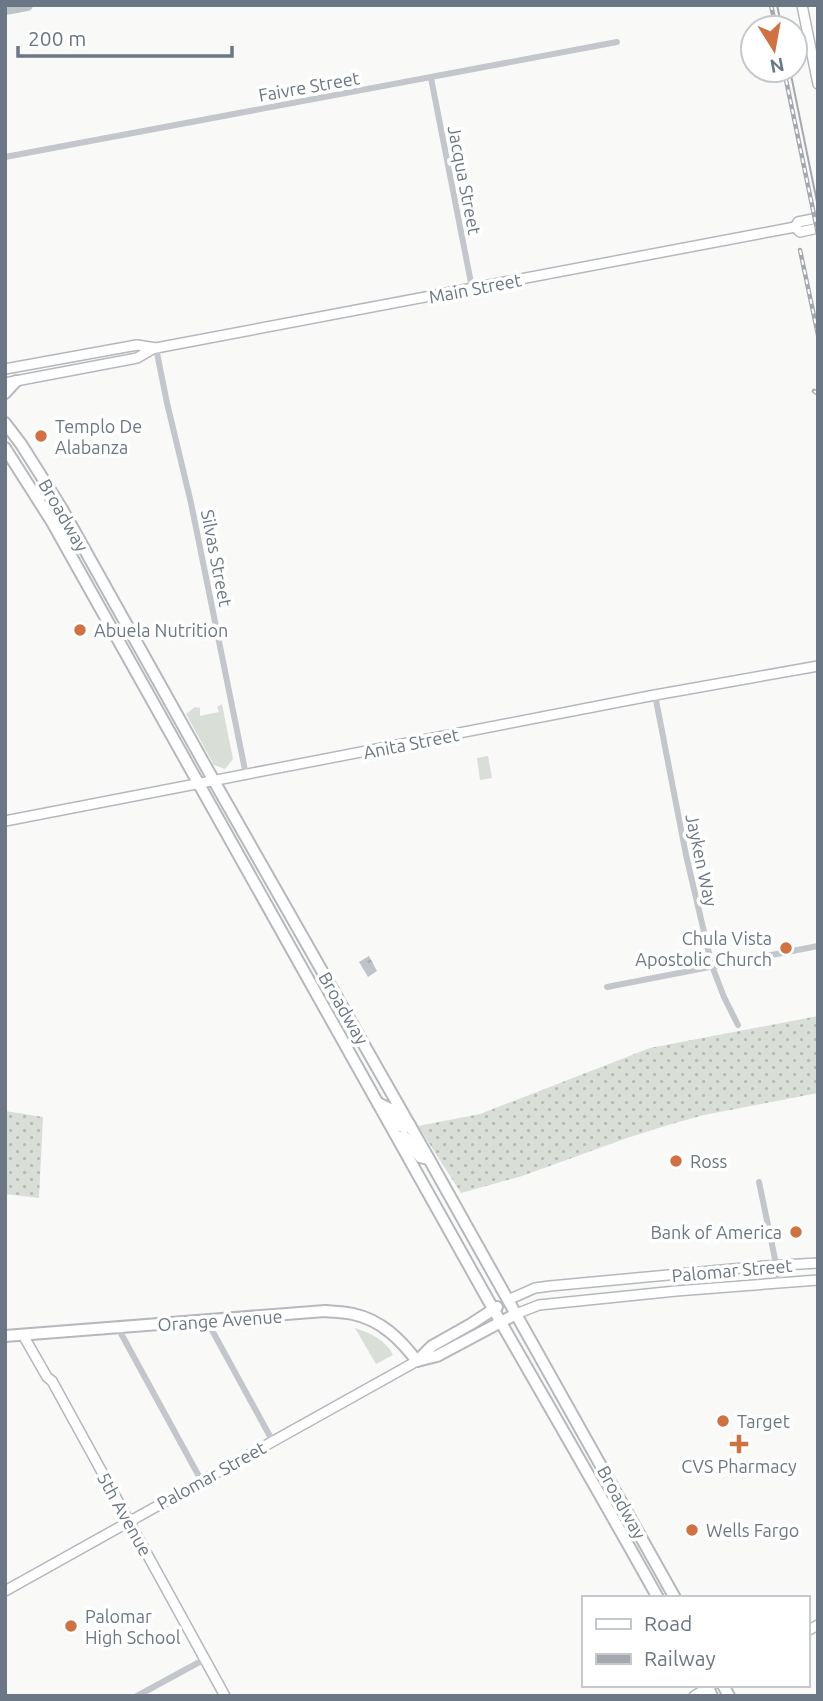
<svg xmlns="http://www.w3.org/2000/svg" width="823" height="1701" font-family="Ubuntu,sans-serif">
<defs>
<pattern id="grass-dots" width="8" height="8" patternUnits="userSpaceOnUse" patternTransform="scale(1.75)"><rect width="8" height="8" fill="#d9ded7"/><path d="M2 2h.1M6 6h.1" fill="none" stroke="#b4b9b4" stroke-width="1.8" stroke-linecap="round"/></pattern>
<pattern id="water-ripples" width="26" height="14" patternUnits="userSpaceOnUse" patternTransform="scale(1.75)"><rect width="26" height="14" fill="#bcc3c9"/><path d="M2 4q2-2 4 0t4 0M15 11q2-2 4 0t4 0" fill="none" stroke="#9da3a9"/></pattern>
</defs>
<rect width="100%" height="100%" fill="#f9f9f8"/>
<g fill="url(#grass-dots)">
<polygon points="818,1016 818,1093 704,1115 668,1125 627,1138 522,1176 461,1193 418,1126 480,1114 650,1048"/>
<polygon points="5,1111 43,1117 39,1198 5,1194"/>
</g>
<g fill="#d9ded7">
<polygon points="222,704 233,759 225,769 214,765 186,714 195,707 200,708 200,716 219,712 217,707"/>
<polygon points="488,756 492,778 480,780 477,758"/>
<path d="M355,1328c15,5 31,12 38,27l-17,9z"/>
</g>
<polygon fill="url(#water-ripples)" points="369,956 377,971 368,977 359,962"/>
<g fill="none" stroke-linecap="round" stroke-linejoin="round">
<polyline stroke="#bcc3c9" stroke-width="12" points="5,9 27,5"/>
<g stroke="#b4b8bd" stroke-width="12">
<g id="secondary">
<polyline points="802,5 818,84"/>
<polyline points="795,227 800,232 818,228"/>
<polyline points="5,369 137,345 156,348 795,227 798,222 818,218"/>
<polyline points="5,383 137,358 154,348"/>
<polyline points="5,821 655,695 818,666"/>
<polyline points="508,1300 535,1288 550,1286 765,1266 818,1263"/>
<polyline points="516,1314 539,1305 676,1291 818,1280"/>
<polyline points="23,1335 47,1377 52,1381 225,1696"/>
<polyline points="5,1591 417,1361"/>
<polyline points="807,1631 818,1625"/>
<polyline points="694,1696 712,1685"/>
</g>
</g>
<g stroke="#b5b8bc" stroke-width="14">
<g id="primary">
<polyline points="5,393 16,381"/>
<polyline points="5,423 21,444 62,509 214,781 429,1159 675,1598"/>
<path d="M5,448l47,74 435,776c57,100 115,199 171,300"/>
<polyline points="378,1103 390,1109 400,1126 405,1127 410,1125"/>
<polyline points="398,1138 404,1136 420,1157 429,1159"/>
<path d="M5,1336l320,-25c9,1 19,1 28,3 28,6 47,25 64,47"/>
<polyline points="418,1360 432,1346 471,1324 497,1307"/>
<polyline points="417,1361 437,1356 516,1314"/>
<polyline points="706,1685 712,1696"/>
<polyline points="723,1685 729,1696"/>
</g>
</g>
<g stroke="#c3c6ca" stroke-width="6">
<polyline points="431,78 472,288"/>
<polyline points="5,157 617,42"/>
<polyline points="156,348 167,403 191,503 246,775"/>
<polyline points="655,695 686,855 712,966 724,997 738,1025"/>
<polyline points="607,987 818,946"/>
<polyline points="759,1182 780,1283"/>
<polyline points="207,1321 272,1440"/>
<polyline points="118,1328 201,1480"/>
<polyline points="137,1696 205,1659"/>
</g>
<use href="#secondary" stroke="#fff" stroke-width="9"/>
<use href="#primary" stroke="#fff" stroke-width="10"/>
<g stroke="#a5a9af" stroke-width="2">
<polyline points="777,5 782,28"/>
<polyline points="790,70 818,207"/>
</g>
<g stroke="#a5a9af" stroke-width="4.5">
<g id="rail">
<polyline points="771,5 776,28"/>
<polyline points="784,70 818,234"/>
<polyline points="800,250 818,335"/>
<polyline points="814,391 818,394"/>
</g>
</g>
<use href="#rail" stroke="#fff" stroke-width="2" stroke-dasharray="5" stroke-linecap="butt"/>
</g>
<g fill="#cf7142" stroke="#fff" stroke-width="2.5">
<circle cx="41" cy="436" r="7"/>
<circle cx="80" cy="630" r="7"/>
<circle cx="786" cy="948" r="7"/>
<circle cx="676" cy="1161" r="7"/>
<circle cx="796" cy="1232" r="7"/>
<circle cx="723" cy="1421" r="7"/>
<path d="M735.5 1433.5h7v7h7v7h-7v7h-7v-7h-7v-7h7z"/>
<circle cx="692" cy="1530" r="7"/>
<circle cx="71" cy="1626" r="7"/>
</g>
<g text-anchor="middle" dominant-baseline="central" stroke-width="7" stroke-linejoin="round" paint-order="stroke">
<g font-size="18" fill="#6c7785" stroke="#fff">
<text transform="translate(309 86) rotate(-10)">Faivre Street</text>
<text transform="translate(465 180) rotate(79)">Jacqua Street</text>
<text transform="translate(475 288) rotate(-11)">Main Street</text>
<text transform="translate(64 515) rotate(60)">Broadway</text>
<text transform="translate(217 558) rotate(79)">Silvas Street</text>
<text transform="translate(411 743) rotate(-11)">Anita Street</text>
<text transform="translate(702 860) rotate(78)">Jayken Way</text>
<text transform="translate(344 1008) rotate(60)">Broadway</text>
<text transform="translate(732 1270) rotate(-5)">Palomar Street</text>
<text transform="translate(220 1320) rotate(-4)">Orange Avenue</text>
<text transform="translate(211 1475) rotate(-29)">Palomar Street</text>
<text transform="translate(622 1502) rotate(61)">Broadway</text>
<text transform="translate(125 1514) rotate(61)">5th Avenue</text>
</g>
<g font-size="18" fill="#6c7785" stroke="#fff" text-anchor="start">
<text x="55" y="426">Templo De<tspan x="55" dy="21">Alabanza</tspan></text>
<text x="94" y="630">Abuela Nutrition</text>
<text x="772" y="938" text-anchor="end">Chula Vista<tspan x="772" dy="21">Apostolic Church</tspan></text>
<text x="690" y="1161">Ross</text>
<text x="782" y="1232" text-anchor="end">Bank of America</text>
<text x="737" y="1421">Target</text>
<text x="739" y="1466" text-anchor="middle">CVS Pharmacy</text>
<text x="706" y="1530">Wells Fargo</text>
<text x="85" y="1616">Palomar<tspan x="85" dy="21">High School</tspan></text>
</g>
</g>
<rect width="823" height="1701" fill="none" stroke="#6c7785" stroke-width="14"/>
<rect x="582" y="1596" width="228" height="91" fill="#ffffff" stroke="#c4c9ce" stroke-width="2"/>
<rect x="596" y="1619" width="35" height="10" fill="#ffffff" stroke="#c4c9ce" stroke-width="2"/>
<text x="644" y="1631" font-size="21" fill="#6c7785">Road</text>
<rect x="596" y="1654" width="35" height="10" fill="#a5a9af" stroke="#c4c9ce" stroke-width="2"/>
<text x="644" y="1666" font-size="21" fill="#6c7785">Railway</text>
<g transform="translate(774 49) rotate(169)"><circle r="33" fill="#ffffff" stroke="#c4c9ce" stroke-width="2"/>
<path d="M0-5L12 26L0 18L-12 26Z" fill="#cf7142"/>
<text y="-10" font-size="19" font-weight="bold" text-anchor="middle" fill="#6c7785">N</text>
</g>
<path d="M18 46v10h214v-10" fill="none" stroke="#6c7785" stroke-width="3.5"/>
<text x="28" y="46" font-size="21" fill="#6c7785" stroke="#ffffff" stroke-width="5" paint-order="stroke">200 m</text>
</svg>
